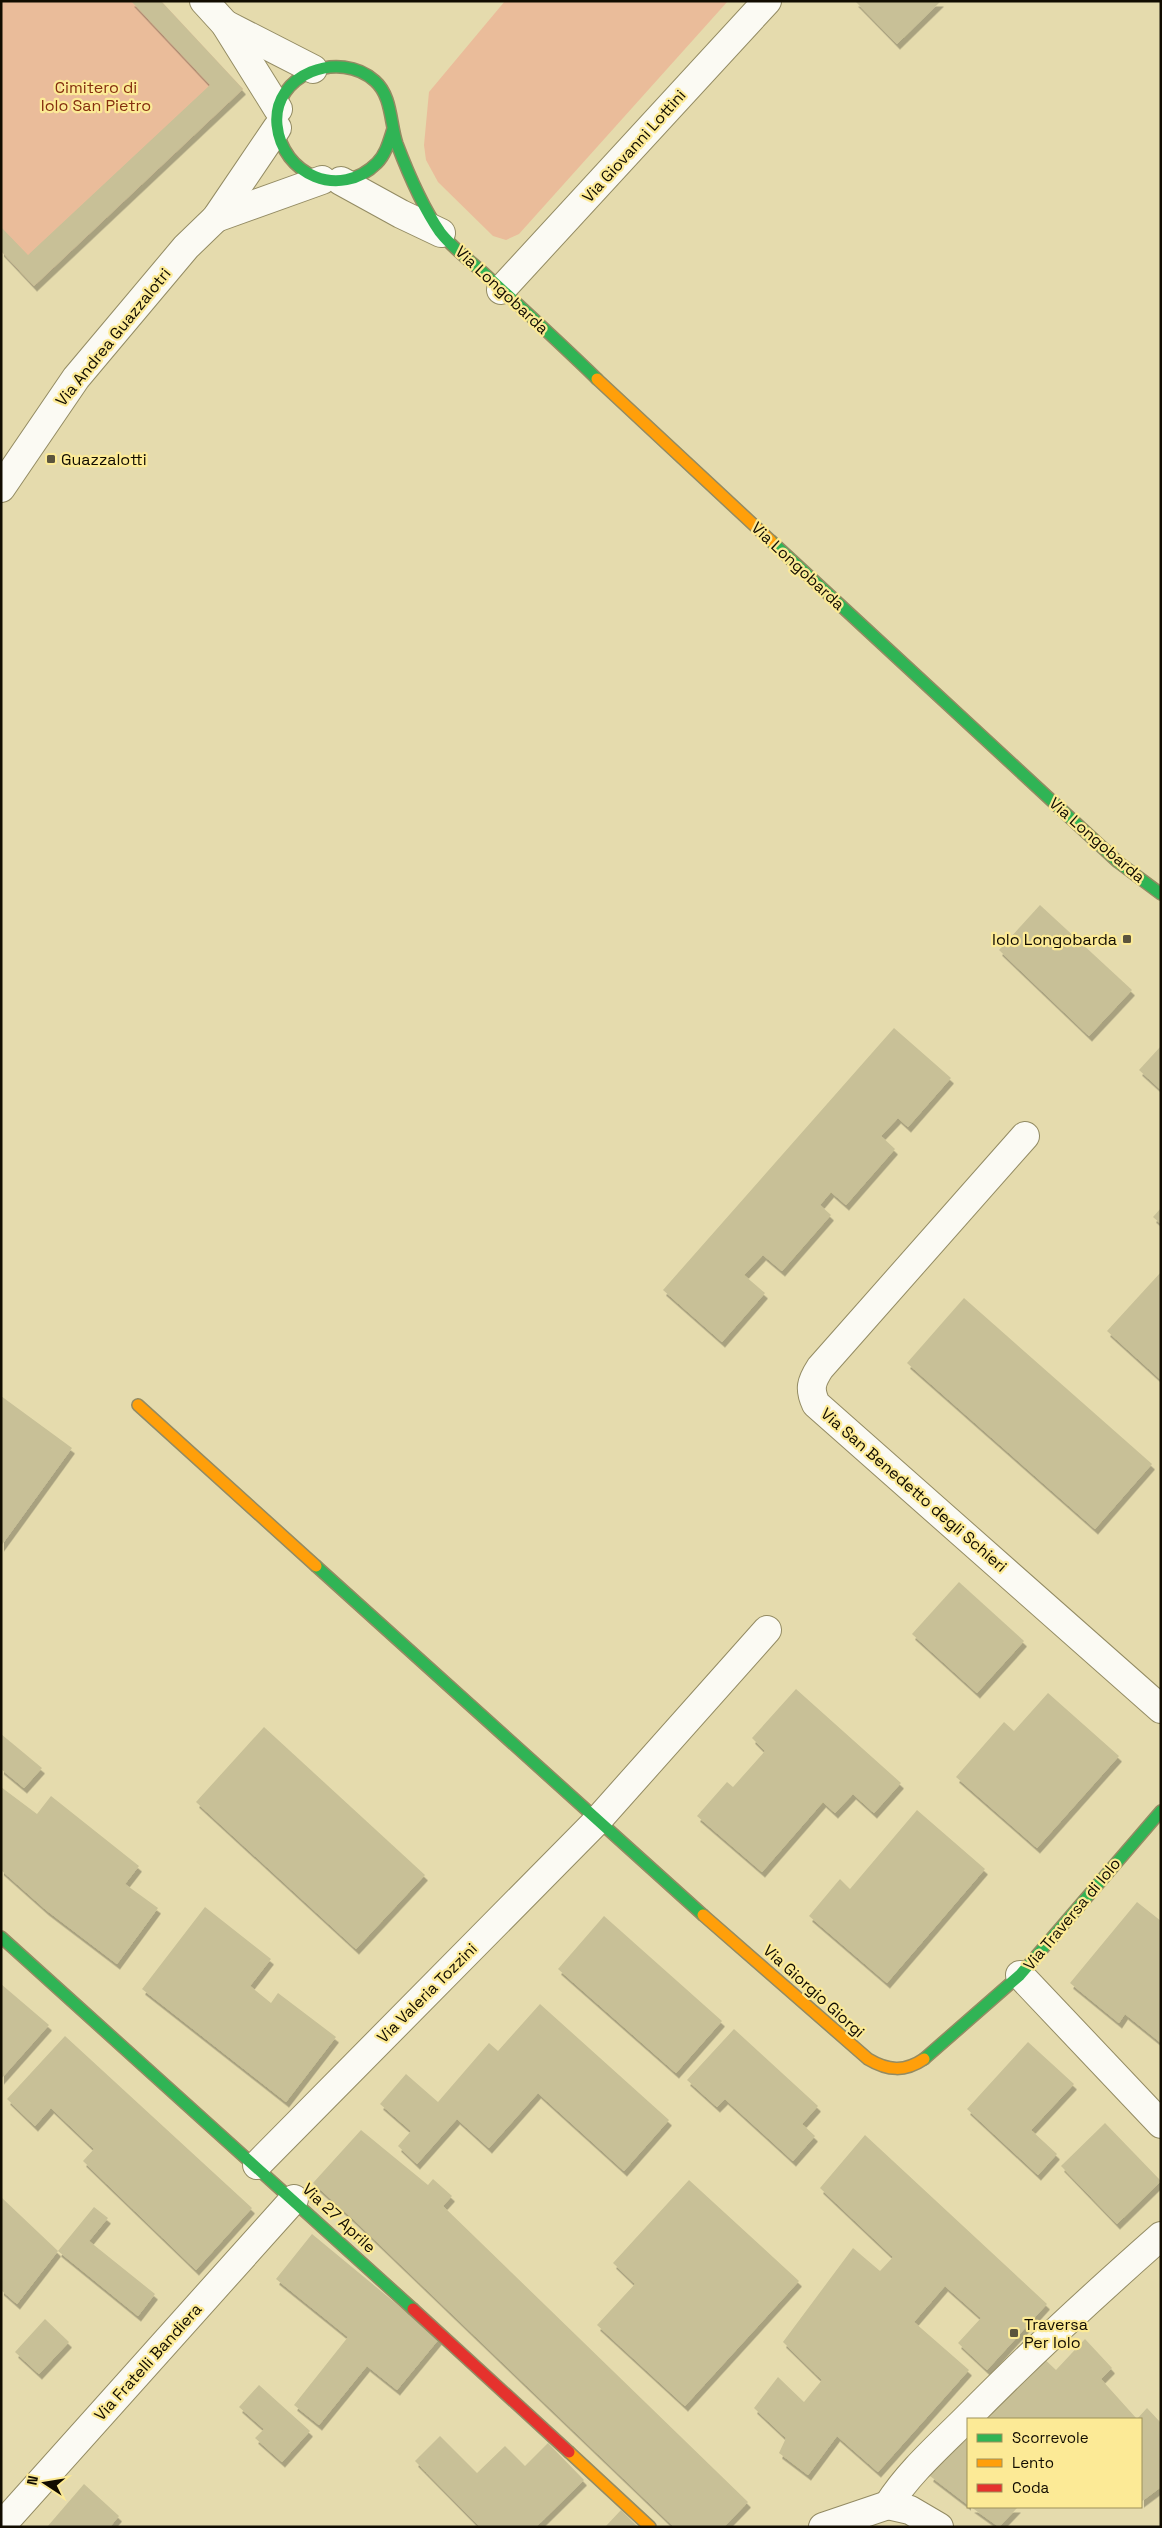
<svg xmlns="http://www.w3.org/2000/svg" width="1162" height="2528" font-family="'Space Grotesk',sans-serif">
<defs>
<filter id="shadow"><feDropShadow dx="3" dy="5.5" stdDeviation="0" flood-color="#0004"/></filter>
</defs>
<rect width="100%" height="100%" fill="#e5dbad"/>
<g fill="#eabc9a">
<polygon points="1,1 161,1 243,89 34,286 1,251"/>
<polygon points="505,1 728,1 519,234 506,240 493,236 438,182 426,160 424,145 429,92"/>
</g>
<g fill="#c8c097" filter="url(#shadow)">
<polygon points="131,1 161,1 243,89 34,286 1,251 1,227 28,255 210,85"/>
<polygon points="855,1 941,1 897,44"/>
<polygon points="1040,905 1132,990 1089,1036 999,950"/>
<polygon points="894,1028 951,1078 908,1127 898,1118 881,1136 895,1149 846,1205 831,1192 820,1205 831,1215 782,1271 763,1255 744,1275 765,1293 722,1342 663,1290"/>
<polygon points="1161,1046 1161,1090 1139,1070"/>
<polygon points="1161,1208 1161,1224 1153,1217"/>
<polygon points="1161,1272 1161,1380 1107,1331"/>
<polygon points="964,1298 1152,1464 1095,1529 907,1363"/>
<polygon points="1,1396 72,1448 1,1546"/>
<polygon points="959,1582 1024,1641 977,1693 912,1634"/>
<polygon points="796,1689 901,1783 874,1813 853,1794 835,1813 823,1802 762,1872 697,1816 727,1782 733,1787 765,1751 752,1738"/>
<polygon points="1048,1693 1119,1756 1037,1848 956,1777 1004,1722 1014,1731"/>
<polygon points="264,1727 425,1875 356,1949 196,1802"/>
<polygon points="1,1734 42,1768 24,1788 1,1769"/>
<polygon points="1,1787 37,1814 51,1796 139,1866 125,1884 158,1908 117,1964 46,1910 1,1870"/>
<polygon points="917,1810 985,1869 887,1983 809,1916 840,1879 850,1889"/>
<polygon points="1137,1902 1161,1921 1161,2043 1125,2014 1119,2023 1070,1983"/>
<polygon points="205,1907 271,1959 250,1986 271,2003 278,1993 336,2037 286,2102 142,1989"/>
<polygon points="604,1916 722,2021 676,2073 558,1969"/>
<polygon points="1,1984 49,2025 1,2079"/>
<polygon points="540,2004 669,2120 624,2171 538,2093 489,2148 457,2119 417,2164 398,2146 411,2131 380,2104 406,2074 438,2102 489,2043 498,2051"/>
<polygon points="734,2029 818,2106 802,2124 815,2136 793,2161 725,2099 717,2107 687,2080"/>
<polygon points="65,2036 252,2208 196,2270 83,2161 94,2149 51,2108 35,2126 7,2099"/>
<polygon points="1028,2042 1074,2084 1031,2130 1057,2154 1038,2175 967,2109"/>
<polygon points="1105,2123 1161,2181 1117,2224 1061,2166"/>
<polygon points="361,2130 428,2185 433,2179 452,2196 443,2206 748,2502 724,2527 674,2527 353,2219 313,2183"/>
<polygon points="865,2135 1047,2304 987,2370 958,2343 981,2318 945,2286 914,2322 969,2370 878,2472 837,2436 808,2475 779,2453 786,2438 754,2408 778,2377 804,2402 822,2380 783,2342 853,2248 880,2271 893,2257 820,2188"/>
<polygon points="689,2180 799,2281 685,2406 597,2325 635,2284 613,2263"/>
<polygon points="1,2197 58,2251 17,2304 1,2290"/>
<polygon points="94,2207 108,2218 89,2241 155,2294 138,2316 58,2251"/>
<polygon points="312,2234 439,2339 397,2390 367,2366 319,2425 294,2405 348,2337 276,2279"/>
<polygon points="45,2319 69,2342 39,2374 15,2352"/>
<polygon points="1085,2339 1112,2368 1101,2379 1137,2419 1147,2408 1161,2423 1161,2487 1141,2502 1141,2419 977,2419 1039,2354 1056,2370"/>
<polygon points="259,2385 310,2431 282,2462 255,2438 264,2429 239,2407"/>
<polygon points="968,2429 968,2505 930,2476 946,2453"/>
<polygon points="440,2436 477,2473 505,2446 525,2466 548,2443 584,2480 536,2527 480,2527 415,2461"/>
<polygon points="84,2484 119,2516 110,2527 47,2527"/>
<polygon points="971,2507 1018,2507 999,2527"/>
<polygon points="621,2510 638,2527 605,2527"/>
</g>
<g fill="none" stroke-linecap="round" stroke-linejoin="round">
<g stroke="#938b63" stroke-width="30">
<g id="street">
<polyline points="204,1 225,24 278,109"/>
<polyline points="225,24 313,69"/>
<polyline points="341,181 401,214 441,233"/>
<polyline points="216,218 322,180"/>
<polyline points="501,290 767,1"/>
<polyline points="1,488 76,378 186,247 216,218 277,128"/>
<path d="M1025,1136l-205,232c-9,14 -11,21 -4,36l345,305"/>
<polyline points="1020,1975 1161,2124"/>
<polyline points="257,2165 597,1821 767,1630"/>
<path d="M888,2505c21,-33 51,-59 79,-87 62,-63 127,-123 194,-182"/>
<polyline points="888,2505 910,2510 939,2527"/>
<polyline points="1,2526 294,2199"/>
<polyline points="823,2527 888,2505"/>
</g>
</g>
<g stroke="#938b63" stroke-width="14">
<g id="fast">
<path d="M393,129c-4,12 -7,25 -16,34 -37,37 -95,12 -100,-38 -5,-51 63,-76 98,-44 17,15 15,42 22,63 11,29 25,62 43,88 12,16 32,30 47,44 37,34 74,68 110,103"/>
<polyline points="771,541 1118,862 1161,894"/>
<polyline points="316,1566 703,1915"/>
<polyline points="1,1937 413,2309"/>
<polyline points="924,2059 1020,1975 1161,1811"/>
</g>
</g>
<g stroke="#938b63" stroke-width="14">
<g id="slow">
<polyline points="597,379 771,541"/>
<polyline points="138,1405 316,1566"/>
<path d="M703,1915l165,144c20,12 37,13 56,0"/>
<polyline points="569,2452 650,2527"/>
</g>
</g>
<g stroke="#938b63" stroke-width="14">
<polyline id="jam" points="413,2309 569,2452"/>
</g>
<use href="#street" stroke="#fbfaf3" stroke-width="28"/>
<use href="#fast" stroke="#30b455" stroke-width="11"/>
<use href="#slow" stroke="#ff9f0a" stroke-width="11"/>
<use href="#jam" stroke="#e5322d" stroke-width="11"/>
</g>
<g fill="#5b543d" stroke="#fcea96" stroke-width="2">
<rect x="46" y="454" width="10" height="10" rx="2.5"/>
<rect x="1122" y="934" width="10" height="10" rx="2.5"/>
<rect x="1009" y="2328" width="10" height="10" rx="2.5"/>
</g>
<g text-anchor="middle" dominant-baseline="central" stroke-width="4.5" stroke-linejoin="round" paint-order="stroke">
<g font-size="16" fill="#852e0f" stroke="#fcea96">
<text x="96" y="87">Cimitero di<tspan x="96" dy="18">Iolo San Pietro</tspan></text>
</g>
<g font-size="16" fill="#110c00" stroke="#fcea96">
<text transform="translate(634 146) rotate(-48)">Via Giovanni Lottini</text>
<text transform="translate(502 290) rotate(43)">Via Longobarda</text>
<text transform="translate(113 337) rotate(-51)">Via Andrea Guazzalotri</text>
<text transform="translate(798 566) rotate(43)">Via Longobarda</text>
<text transform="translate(1097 840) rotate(41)">Via Longobarda</text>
<text transform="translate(914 1490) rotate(41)">Via San Benedetto degli Schieri</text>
<text transform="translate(1072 1914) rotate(-50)">Via Traversa di Iolo</text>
<text transform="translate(814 1991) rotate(42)">Via Giorgio Giorgi</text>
<text transform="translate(427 1993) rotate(-45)">Via Valeria Tozzini</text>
<text transform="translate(339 2218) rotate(43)">Via 27 Aprile</text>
<text transform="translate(148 2362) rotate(-48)">Via Fratelli Bandiera</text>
</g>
<g font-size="16" fill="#110c00" stroke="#fcea96" text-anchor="start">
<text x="61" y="459">Guazzalotti</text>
<text x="1117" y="939" text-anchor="end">Iolo Longobarda</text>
<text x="1024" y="2324">Traversa<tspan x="1024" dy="18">Per Iolo</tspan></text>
</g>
</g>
<rect width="1162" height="2528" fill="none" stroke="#110c00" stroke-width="5"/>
<rect x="967" y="2418" width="175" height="90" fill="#fcea96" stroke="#9e915a"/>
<rect x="977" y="2434" width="25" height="8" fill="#30b455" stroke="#9e915a"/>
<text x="1012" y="2443" font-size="15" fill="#110c00">Scorrevole</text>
<rect x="977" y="2459" width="25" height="8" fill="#ff9f0a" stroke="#9e915a"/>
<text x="1012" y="2468" font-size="15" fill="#110c00">Lento</text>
<rect x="977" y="2484" width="25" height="8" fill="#e5322d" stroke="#9e915a"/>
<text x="1012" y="2493" font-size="15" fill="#110c00">Coda</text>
<g transform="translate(45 2483) rotate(282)" stroke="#fcea96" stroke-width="4" paint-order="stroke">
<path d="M0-4L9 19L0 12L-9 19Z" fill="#110c00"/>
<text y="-8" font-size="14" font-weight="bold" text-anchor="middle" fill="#110c00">N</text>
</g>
</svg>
